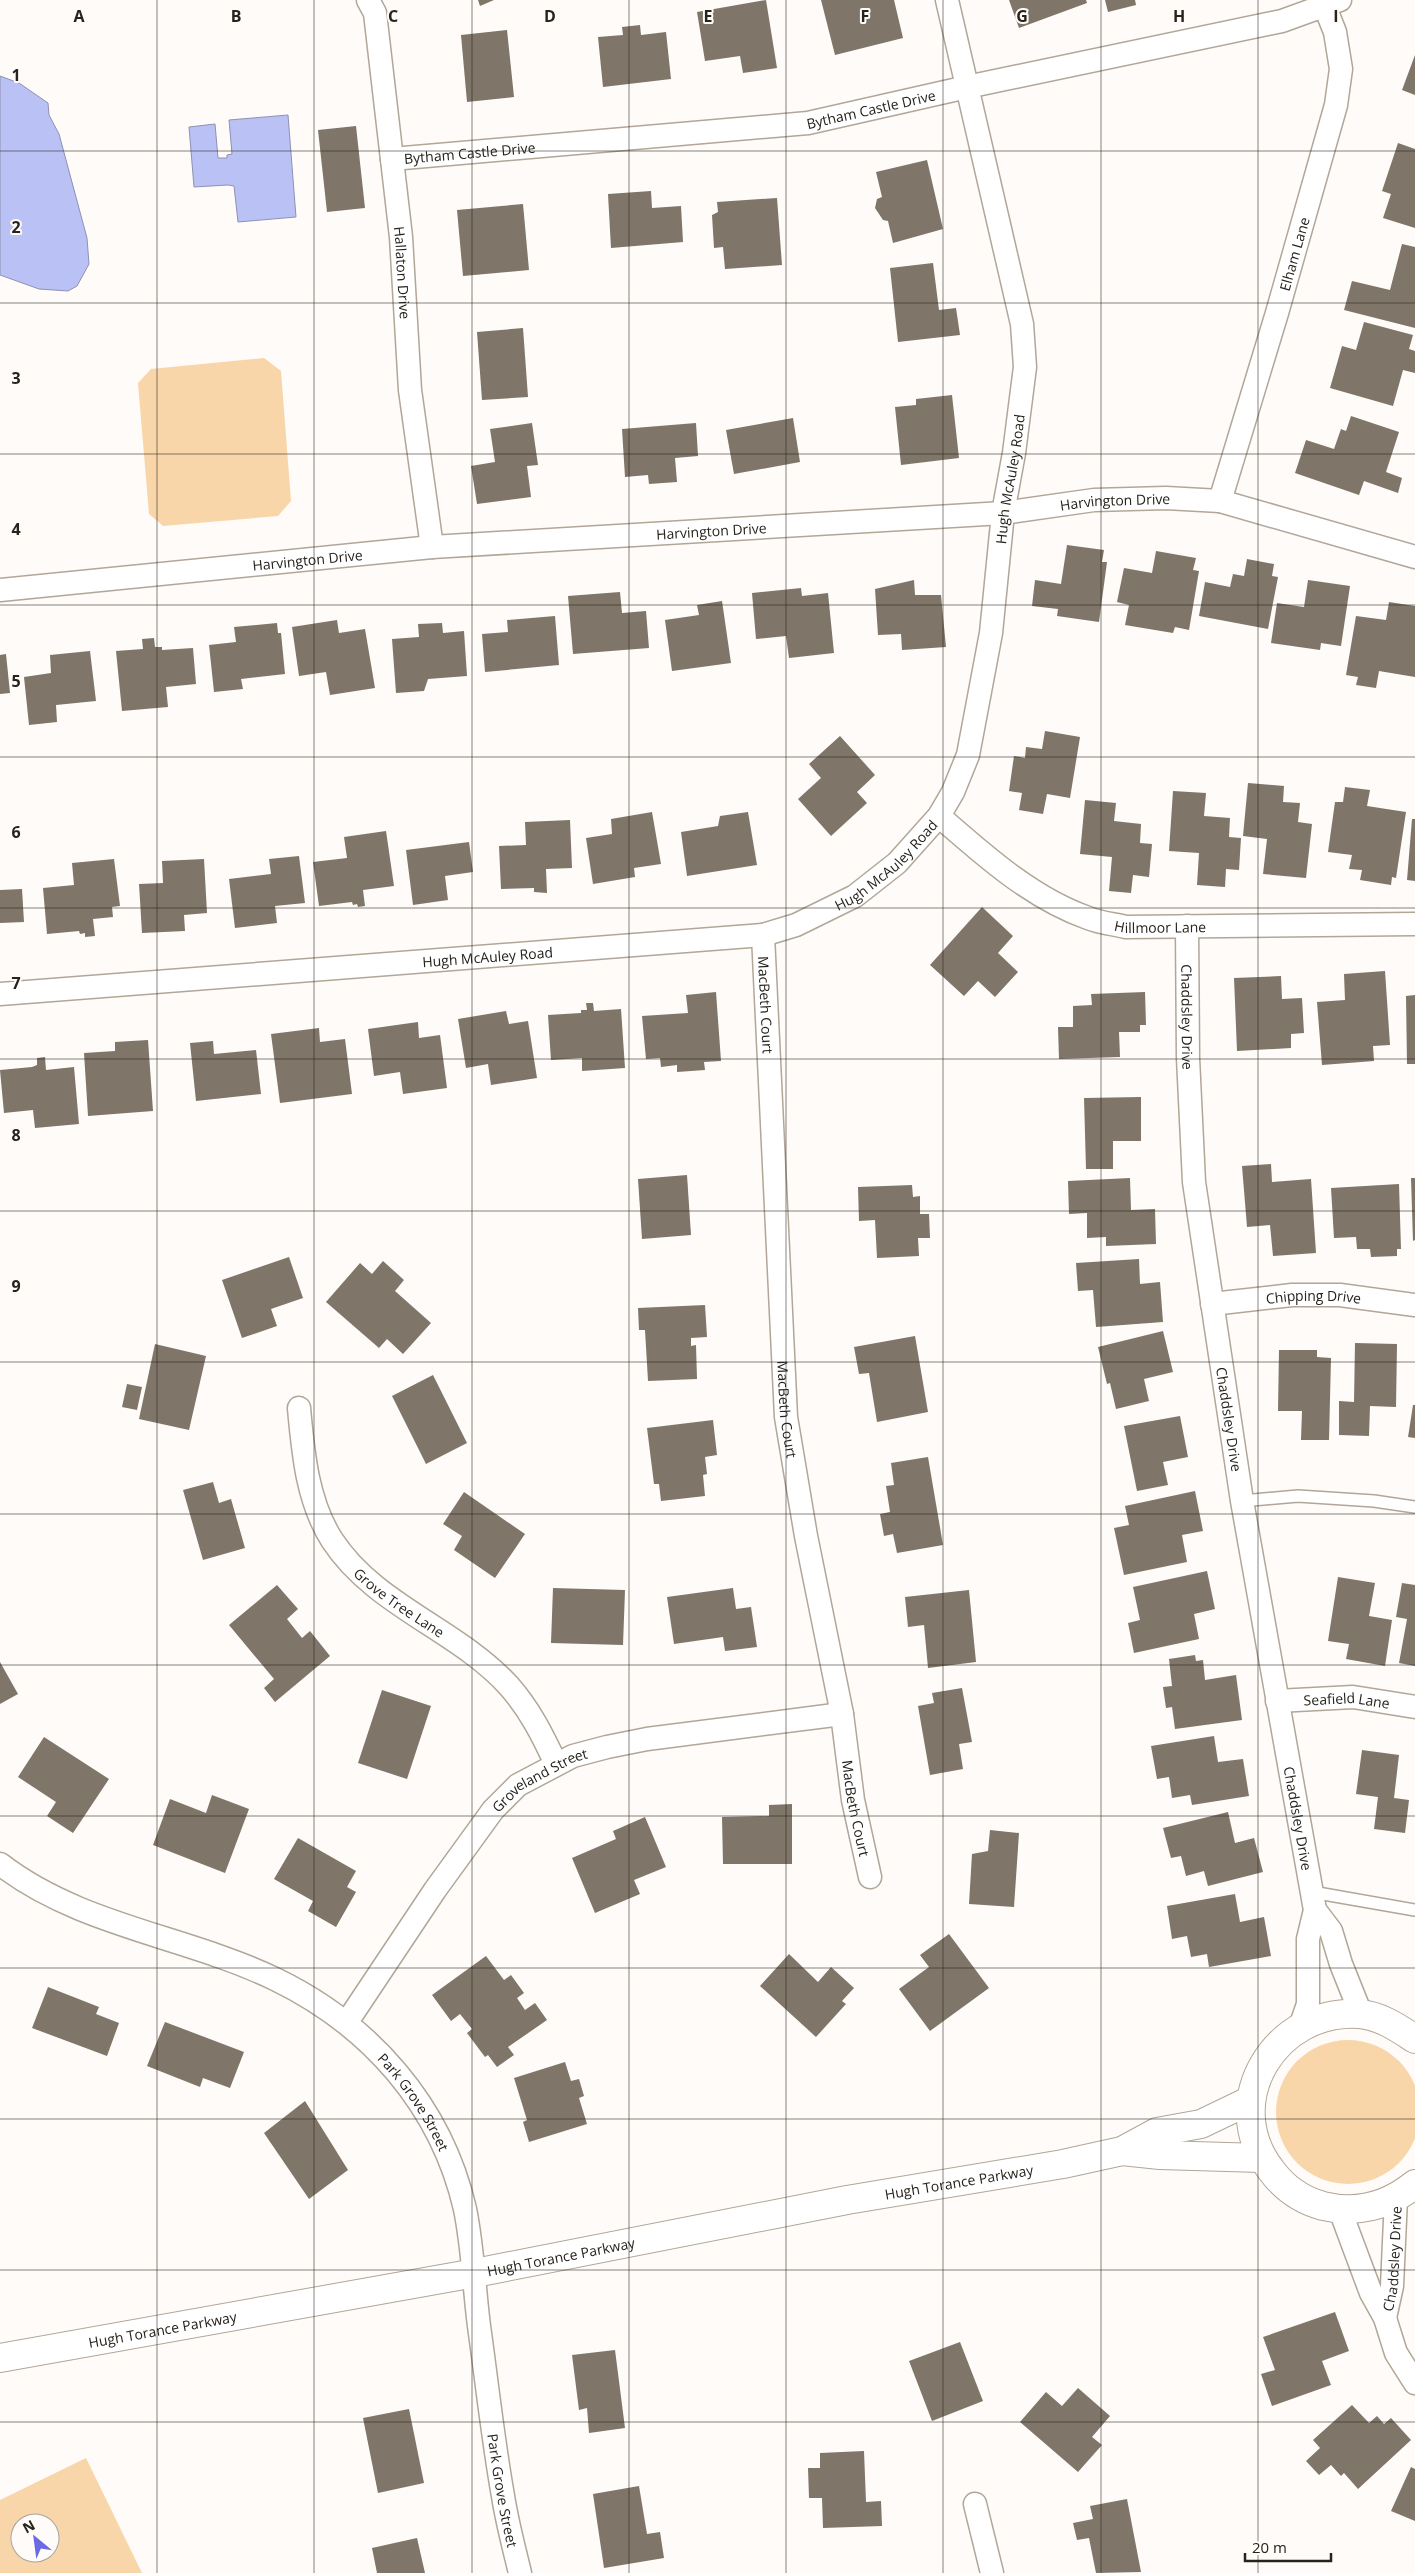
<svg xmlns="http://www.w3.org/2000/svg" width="1415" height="2573" font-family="'Open Sans',sans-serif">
<rect width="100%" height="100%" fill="#fefbf8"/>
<g fill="#f9d6a9" fill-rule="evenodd">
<polygon points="264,358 281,371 291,501 278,516 163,526 149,514 138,383 151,369"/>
<circle cx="1348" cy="2112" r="72"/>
<path d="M86,2458l56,115h-142v-73zM20,2523h30v30h-30z"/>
</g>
<g fill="#bac1f4" stroke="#8e91b3">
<polygon points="0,76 19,83 48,103 49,115 59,134 87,238 89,264 77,286 68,291 39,289 0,275"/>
<polygon points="288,115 296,217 238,222 234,186 228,185 194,187 189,127 215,124 218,158 227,158 227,155 232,154 229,120"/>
</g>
<g fill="#7f7568">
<polygon points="478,0 494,0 480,6"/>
<polygon points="766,0 777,68 743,73 740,56 705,61 697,12"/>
<polygon points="821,0 894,0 903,38 835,55"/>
<polygon points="1009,0 1086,0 1087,3 1019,28"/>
<polygon points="1105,0 1135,0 1136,5 1108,12"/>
<polygon points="640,25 641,35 666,32 671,79 603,87 598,37 623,35 622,27"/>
<polygon points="507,30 514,97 467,102 461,35"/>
<polygon points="1415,55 1415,95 1402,90"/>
<polygon points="356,126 365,208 327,212 318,130"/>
<polygon points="1398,143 1415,149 1415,228 1383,218 1391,194 1382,191"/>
<polygon points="927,160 943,229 893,243 888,221 883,220 875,208 877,199 882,197 876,172"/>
<polygon points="651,191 652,208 681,206 683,242 611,248 608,194"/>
<polygon points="777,198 782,265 725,269 723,247 714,248 712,215 718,212 717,202"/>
<polygon points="523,204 529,270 463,276 457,210"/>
<polygon points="1402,244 1415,247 1415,328 1344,310 1352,281 1390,290"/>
<polygon points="933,263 939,310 956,308 960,335 898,342 890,268"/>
<polygon points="1364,322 1413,335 1409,349 1415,351 1415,373 1403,370 1393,406 1330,388 1342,346 1356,350"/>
<polygon points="523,328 528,397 482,400 477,332"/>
<polygon points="952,395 959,458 901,465 895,407 916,405 916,399"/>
<polygon points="1351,416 1399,432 1386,472 1402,478 1398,493 1364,481 1359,495 1295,473 1306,440 1334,449 1341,429 1346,431"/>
<polygon points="793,418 800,462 734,474 726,430"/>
<polygon points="532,423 538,465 527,466 531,497 477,504 471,466 495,462 490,429"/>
<polygon points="696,423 698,456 675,458 677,482 649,484 648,475 625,477 622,429"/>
<polygon points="1067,545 1104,550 1102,562 1107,562 1099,622 1057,616 1058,609 1032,606 1035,580 1061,584"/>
<polygon points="1156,551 1196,558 1193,570 1199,571 1189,630 1175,627 1173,633 1125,625 1129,605 1117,602 1124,568 1152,573"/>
<polygon points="1247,559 1274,564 1272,576 1278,577 1268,629 1199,616 1205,582 1230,587 1233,574 1244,576"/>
<polygon points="914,580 915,595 941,595 946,647 902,650 901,634 878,635 875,589"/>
<polygon points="1308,580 1350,586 1341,646 1321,643 1320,650 1271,643 1277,603 1304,607"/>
<polygon points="801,588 802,596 828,593 834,653 789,658 786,636 756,639 752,593"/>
<polygon points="620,592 622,613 646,611 649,648 573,654 568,596"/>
<polygon points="722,601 731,663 672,671 665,620 699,615 697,605"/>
<polygon points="1389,602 1415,606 1415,677 1379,671 1376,688 1356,685 1358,677 1346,675 1356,616 1386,620"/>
<polygon points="555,616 559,665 485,672 482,634 508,632 507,620"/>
<polygon points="337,620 339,633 365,629 375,688 330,695 326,672 299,676 292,627"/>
<polygon points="277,623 278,633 281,633 285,674 241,679 243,689 214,692 209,645 236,642 234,627"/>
<polygon points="442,623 443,633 464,631 467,676 428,679 424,691 396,693 392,639 419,637 418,624"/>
<polygon points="154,638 155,647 162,647 162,650 193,648 196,684 166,687 168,707 122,711 116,651 143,649 142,639"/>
<polygon points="90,651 96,701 56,705 57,722 29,725 24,677 51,673 50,655"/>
<polygon points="6,654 10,693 0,694 0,655"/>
<polygon points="1045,731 1080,737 1070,798 1047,794 1043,814 1019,810 1022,793 1009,791 1014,756 1025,758 1026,747 1042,749"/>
<polygon points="840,736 875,775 857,792 867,803 831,836 798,799 821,778 809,764"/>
<polygon points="1248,783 1284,786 1283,802 1300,803 1298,822 1312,824 1306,878 1263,874 1267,839 1243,836"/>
<polygon points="1345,787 1370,790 1367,806 1406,812 1396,878 1392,877 1391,885 1360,880 1362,870 1349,869 1352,855 1328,852 1335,802 1343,802"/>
<polygon points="1173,791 1206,793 1204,816 1230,818 1229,837 1241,838 1239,870 1226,869 1225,887 1197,885 1199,853 1169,851"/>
<polygon points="1085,800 1116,803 1114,821 1141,824 1140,843 1152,844 1149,877 1133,875 1131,893 1109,891 1112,857 1080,854"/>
<polygon points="652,812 661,864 634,868 635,877 593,884 586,838 612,834 611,819"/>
<polygon points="748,812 757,865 687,876 681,832 718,826 720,816"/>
<polygon points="1412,819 1415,819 1415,881 1407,880"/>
<polygon points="570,820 572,868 546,869 547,893 534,892 534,888 501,889 499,846 526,845 525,822"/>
<polygon points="386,831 394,886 363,890 365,906 358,907 357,904 353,905 352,902 319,906 313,862 347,858 344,837"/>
<polygon points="469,842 473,872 445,876 448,900 413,905 406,850"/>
<polygon points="299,856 305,903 275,906 277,923 235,928 229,879 271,874 269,859"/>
<polygon points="114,859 120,906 112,907 113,917 93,919 95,936 85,937 85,933 80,934 79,931 47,934 43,888 74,885 72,863"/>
<polygon points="204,859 207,913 184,915 185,931 142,933 139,884 163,883 162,861"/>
<polygon points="22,889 24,922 0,923 0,890"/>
<polygon points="982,907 1013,936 998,953 1018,972 995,997 978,981 964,996 930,965"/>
<polygon points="1385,971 1390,1045 1373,1046 1374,1061 1322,1065 1317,1002 1345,1000 1344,974"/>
<polygon points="1281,976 1282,999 1302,998 1304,1033 1291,1034 1291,1048 1237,1051 1234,978"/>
<polygon points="716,992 721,1061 704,1062 705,1070 677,1072 677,1065 661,1067 660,1058 646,1059 642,1016 688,1013 686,995"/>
<polygon points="1145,992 1146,1025 1140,1025 1140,1032 1119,1032 1120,1057 1059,1059 1058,1027 1073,1027 1073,1006 1092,1005 1091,994"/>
<polygon points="1415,995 1415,1064 1407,1064 1406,996"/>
<polygon points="586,1003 593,1003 594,1011 621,1009 625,1068 582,1071 582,1058 551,1060 548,1015 581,1013 581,1010 587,1010"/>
<polygon points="506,1011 509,1024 528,1021 537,1078 491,1085 488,1064 466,1068 458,1019"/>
<polygon points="418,1022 419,1038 440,1035 447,1088 403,1094 400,1072 374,1076 368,1029"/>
<polygon points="319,1028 320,1042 345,1039 352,1094 280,1103 271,1034"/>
<polygon points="148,1040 153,1111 88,1116 84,1053 115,1051 115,1042"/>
<polygon points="213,1041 214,1054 256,1050 261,1094 196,1101 190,1043"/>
<polygon points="45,1057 46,1070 74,1067 79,1124 35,1128 33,1110 4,1113 0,1070 32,1067 37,1065 37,1058"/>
<polygon points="1141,1097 1141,1141 1113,1141 1113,1169 1086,1169 1084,1098"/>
<polygon points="1271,1164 1272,1182 1311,1179 1316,1253 1273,1256 1270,1225 1247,1227 1242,1166"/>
<polygon points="687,1175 691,1235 642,1239 638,1179"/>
<polygon points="1130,1178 1131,1210 1155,1209 1156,1244 1106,1246 1106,1237 1087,1238 1087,1213 1069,1214 1068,1181"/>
<polygon points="1411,1178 1415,1178 1415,1240 1413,1241"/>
<polygon points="1399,1184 1401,1249 1397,1249 1397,1256 1371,1257 1370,1249 1357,1249 1356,1237 1334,1238 1331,1188"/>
<polygon points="912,1185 913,1197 920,1196 920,1214 929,1214 930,1238 918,1238 919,1256 877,1258 875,1220 859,1221 858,1187"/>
<polygon points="289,1257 303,1298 271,1309 277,1326 242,1338 222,1280"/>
<polygon points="1139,1259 1140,1284 1160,1282 1163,1322 1096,1327 1093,1290 1078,1291 1076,1263"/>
<polygon points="383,1261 404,1280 395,1291 431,1323 403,1354 387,1339 379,1348 326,1302 360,1263 372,1274"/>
<polygon points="705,1305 707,1337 691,1338 691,1346 696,1345 697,1379 648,1381 645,1330 639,1330 638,1308"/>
<polygon points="1163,1331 1173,1372 1144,1379 1149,1401 1116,1409 1110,1383 1107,1384 1098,1347"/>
<polygon points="915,1336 928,1412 877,1422 869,1373 859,1374 854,1347"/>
<polygon points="1355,1343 1397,1344 1396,1407 1370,1406 1369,1436 1339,1435 1339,1401 1354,1402"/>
<polygon points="155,1344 206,1356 189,1430 139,1419"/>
<polygon points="1279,1350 1317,1350 1317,1357 1331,1358 1329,1440 1301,1440 1302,1411 1278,1411"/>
<polygon points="433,1375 467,1443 426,1464 392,1396"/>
<polygon points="127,1384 142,1387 137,1410 122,1407"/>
<polygon points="1413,1405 1415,1405 1415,1438 1408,1437"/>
<polygon points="1180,1416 1188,1457 1163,1462 1168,1485 1137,1491 1124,1426"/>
<polygon points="713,1420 717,1455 705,1457 707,1474 703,1475 705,1496 661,1501 659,1484 654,1484 647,1428"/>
<polygon points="928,1457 943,1545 897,1553 893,1534 884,1536 880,1514 890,1512 886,1486 894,1485 891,1463"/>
<polygon points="213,1482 219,1503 231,1499 245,1548 203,1560 183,1490"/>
<polygon points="1195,1491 1203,1531 1182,1535 1187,1562 1124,1575 1114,1528 1129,1525 1125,1506"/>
<polygon points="464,1492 525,1534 495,1578 454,1550 462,1536 443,1524"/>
<polygon points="1207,1571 1215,1609 1194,1614 1199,1639 1134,1653 1128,1623 1140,1620 1133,1587"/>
<polygon points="1338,1577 1375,1583 1369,1616 1392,1620 1385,1666 1346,1659 1349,1644 1328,1641"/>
<polygon points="1402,1583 1415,1585 1415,1666 1399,1663 1407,1619 1396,1617"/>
<polygon points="277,1585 298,1609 287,1619 302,1638 310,1631 330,1656 275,1702 264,1688 274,1679 229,1625"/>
<polygon points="553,1588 625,1590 623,1645 551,1643"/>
<polygon points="733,1588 736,1609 751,1607 757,1647 725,1651 723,1637 674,1644 667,1597"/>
<polygon points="969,1590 976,1662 928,1668 924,1625 908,1627 905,1597"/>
<polygon points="1195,1655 1196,1661 1203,1660 1205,1680 1236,1675 1242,1720 1175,1729 1172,1707 1166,1708 1163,1687 1172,1686 1169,1659"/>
<polygon points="0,1662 18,1694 0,1704"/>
<polygon points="962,1688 972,1742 959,1744 963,1769 930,1775 918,1706 934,1703 932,1693"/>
<polygon points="382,1690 431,1706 407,1779 358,1763"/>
<polygon points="1214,1736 1218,1762 1243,1759 1249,1796 1192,1805 1190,1795 1172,1798 1169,1777 1157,1779 1151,1746"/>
<polygon points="44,1737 109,1779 73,1833 47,1816 56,1802 18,1777"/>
<polygon points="1362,1750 1399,1755 1394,1798 1409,1800 1405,1833 1374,1829 1378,1797 1356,1794"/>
<polygon points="212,1795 249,1809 225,1873 153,1845 170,1799 206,1813"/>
<polygon points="792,1804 792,1864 723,1864 722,1817 769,1816 769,1805"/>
<polygon points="1228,1812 1235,1843 1254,1838 1263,1872 1208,1886 1204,1871 1186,1876 1181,1856 1171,1858 1163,1828"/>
<polygon points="645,1817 666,1867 634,1880 640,1894 595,1913 572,1858 616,1839 613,1831"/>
<polygon points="990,1830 1019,1833 1014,1907 969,1904 972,1854 988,1851"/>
<polygon points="298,1838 356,1871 347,1887 356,1892 336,1927 308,1911 313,1901 274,1879"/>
<polygon points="1235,1894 1240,1922 1264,1917 1271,1956 1209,1967 1207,1954 1191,1957 1187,1936 1172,1939 1167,1906"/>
<polygon points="949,1934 989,1988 930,2031 899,1989 929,1967 920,1955"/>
<polygon points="789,1954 818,1982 831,1967 854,1988 842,2001 846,2004 816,2037 760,1986"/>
<polygon points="486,1956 504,1980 511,1975 524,1993 517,1998 525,2010 535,2003 547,2020 508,2047 514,2055 497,2067 488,2055 485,2057 467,2033 472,2029 460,2014 451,2021 432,1995"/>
<polygon points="48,1987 99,2007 96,2014 119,2023 107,2056 32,2028"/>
<polygon points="165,2022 244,2052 230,2088 203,2078 200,2087 147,2066"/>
<polygon points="565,2062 571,2081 579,2079 584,2096 579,2098 587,2124 529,2142 523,2122 527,2120 514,2078"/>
<polygon points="305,2101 348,2170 309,2199 264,2133"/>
<polygon points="1335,2312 1349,2351 1322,2361 1331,2385 1272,2406 1261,2374 1275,2370 1263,2337"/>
<polygon points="960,2342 983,2401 932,2421 909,2361"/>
<polygon points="615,2350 625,2428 589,2433 587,2408 579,2410 572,2355"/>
<polygon points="1078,2388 1110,2416 1092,2437 1102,2445 1078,2472 1020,2422 1046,2392 1062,2406"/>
<polygon points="1352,2405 1369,2423 1377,2416 1384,2424 1391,2418 1411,2440 1358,2489 1344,2473 1341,2476 1331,2465 1319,2475 1306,2461 1320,2448 1313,2440"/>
<polygon points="409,2409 424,2483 378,2493 363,2418"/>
<polygon points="864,2451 866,2502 881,2501 882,2526 823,2528 822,2498 809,2498 808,2468 820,2468 820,2453"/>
<polygon points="1411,2467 1415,2469 1415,2521 1391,2511"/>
<polygon points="639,2486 647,2534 660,2532 664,2558 604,2568 593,2494"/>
<polygon points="1127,2499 1141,2572 1096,2573 1089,2538 1077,2540 1073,2523 1093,2519 1090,2506"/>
<polygon points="417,2538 425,2573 377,2573 372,2548"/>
</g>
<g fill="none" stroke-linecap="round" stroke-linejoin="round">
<g stroke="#b1a698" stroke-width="14">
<g id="service">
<polyline points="1242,1501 1298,1496 1374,1501 1415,1507"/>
<polyline points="1312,1892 1415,1910"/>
</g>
</g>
<g stroke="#b1a698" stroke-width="25">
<g id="minor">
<path id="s1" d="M368,0l7,13 26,224 9,153 22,157"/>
<path id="s2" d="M392,159l416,-36 159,-36 315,-66 58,-21"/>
<path id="s3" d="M1220,501l57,-188 59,-208 5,-36 -6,-37 -10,-25"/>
<path id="s4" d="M0,590l432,-43 571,-34 91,-13 72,-2 54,3 195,56"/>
<path id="s5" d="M939,816c45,39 92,82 149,102 12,5 26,6 38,9l289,-3"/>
<path id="s6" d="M1187,926l1,132 6,124 48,319 73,409 -7,29v65l-8,23"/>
<path id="s7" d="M763,935l23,482 20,119 36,178 11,86 17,77"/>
<path id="s8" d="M0,994l763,-59 33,-10 59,-29 42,-33 42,-47 14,-24 15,-37 23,-122 12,-120 11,-60 11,-86 -3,-43 -75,-324"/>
<path id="s9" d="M1212,1304l80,-9h48l75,10"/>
<path id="s10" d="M299,1408c4,44 8,93 33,132 43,66 125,89 177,146 21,24 34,50 47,78"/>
<path id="s11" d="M1277,1701l76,-4 62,10"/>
<path id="s12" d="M0,1864c80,62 186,72 275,115 95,46 166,126 190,230 8,39 9,78 14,117 8,57 14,114 24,170 4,26 11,52 17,77"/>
<polyline points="1315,1910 1331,1931 1341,1964 1361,2014"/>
<path id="s13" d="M347,2022l88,-132 58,-80 25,-25 55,-29 34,-9 40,-8 195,-25"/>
<polyline points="1340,2210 1371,2293 1385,2318 1396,2353 1415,2383"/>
<path id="s14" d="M1385,2318l7,-32 4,-88"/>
<polyline points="975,2504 992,2573"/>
</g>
</g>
<g stroke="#b1a698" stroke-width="30">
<g id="tertiary">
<path d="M1415,2039c-17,-11 -34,-23 -55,-25 -84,-6 -142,87 -89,156 13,18 30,30 52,36 33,8 65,0 92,-22"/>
<polyline points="1122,2151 1160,2155 1261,2158"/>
<path id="s15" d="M0,2358l475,-85 372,-73 216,-36 59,-13 35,-19 44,-8 50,-24"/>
</g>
</g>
<use href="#service" stroke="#fff" stroke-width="11"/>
<use href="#minor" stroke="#fff" stroke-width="22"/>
<use href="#tertiary" stroke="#fff" stroke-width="28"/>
</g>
<path fill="none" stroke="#26221c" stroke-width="1" stroke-opacity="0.55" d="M157,0v2573M314,0v2573M472,0v2573M629,0v2573M786,0v2573M943,0v2573M1101,0v2573M1258,0v2573M0,151h1415M0,303h1415M0,454h1415M0,605h1415M0,757h1415M0,908h1415M0,1059h1415M0,1211h1415M0,1362h1415M0,1514h1415M0,1665h1415M0,1816h1415M0,1968h1415M0,2119h1415M0,2270h1415M0,2422h1415"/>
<g text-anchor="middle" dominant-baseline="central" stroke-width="4" stroke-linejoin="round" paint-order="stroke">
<g font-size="14" fill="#26221c" stroke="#fefbf8">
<text stroke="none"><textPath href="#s2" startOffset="482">Bytham Castle Drive</textPath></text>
<text stroke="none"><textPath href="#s2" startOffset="78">Bytham Castle Drive</textPath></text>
<text stroke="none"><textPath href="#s3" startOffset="258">Elham Lane</textPath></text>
<text stroke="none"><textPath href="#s1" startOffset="276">Hallaton Drive</textPath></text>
<text stroke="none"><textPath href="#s8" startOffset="1329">Hugh McAuley Road</textPath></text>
<text stroke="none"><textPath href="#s4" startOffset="1119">Harvington Drive</textPath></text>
<text stroke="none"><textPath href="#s4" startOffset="714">Harvington Drive</textPath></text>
<text stroke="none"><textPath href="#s4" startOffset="309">Harvington Drive</textPath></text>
<text stroke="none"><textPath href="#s8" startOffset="909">Hugh McAuley Road</textPath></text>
<text stroke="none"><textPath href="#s5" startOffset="255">Hillmoor Lane</textPath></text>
<text stroke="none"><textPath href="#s8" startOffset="489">Hugh McAuley Road</textPath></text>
<text stroke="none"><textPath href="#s7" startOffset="70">MacBeth Court</textPath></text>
<text stroke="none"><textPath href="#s6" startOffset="91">Chaddsley Drive</textPath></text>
<text stroke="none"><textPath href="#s9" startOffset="102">Chipping Drive</textPath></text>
<text stroke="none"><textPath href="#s7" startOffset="475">MacBeth Court</textPath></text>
<text stroke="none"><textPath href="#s6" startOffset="496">Chaddsley Drive</textPath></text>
<text stroke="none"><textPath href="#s10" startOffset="230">Grove Tree Lane</textPath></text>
<text stroke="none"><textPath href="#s11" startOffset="70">Seafield Lane</textPath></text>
<text stroke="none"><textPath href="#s13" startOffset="314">Groveland Street</textPath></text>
<text stroke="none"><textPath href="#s7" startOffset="880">MacBeth Court</textPath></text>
<text stroke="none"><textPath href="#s6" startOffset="901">Chaddsley Drive</textPath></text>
<text stroke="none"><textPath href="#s12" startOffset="488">Park Grove Street</textPath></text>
<text stroke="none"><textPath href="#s15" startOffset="975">Hugh Torance Parkway</textPath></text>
<text stroke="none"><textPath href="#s15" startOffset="570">Hugh Torance Parkway</textPath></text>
<text stroke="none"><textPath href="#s14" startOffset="60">Chaddsley Drive</textPath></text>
<text stroke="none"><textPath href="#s15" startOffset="165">Hugh Torance Parkway</textPath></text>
<text stroke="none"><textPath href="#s12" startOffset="892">Park Grove Street</textPath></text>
</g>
</g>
<g font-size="16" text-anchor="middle" font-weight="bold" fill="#26221c" stroke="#fefbf8" stroke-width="4" stroke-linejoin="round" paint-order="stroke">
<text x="79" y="22">A</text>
<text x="236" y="22">B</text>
<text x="393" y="22">C</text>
<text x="550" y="22">D</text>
<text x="708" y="22">E</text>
<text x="865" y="22">F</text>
<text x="1022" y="22">G</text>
<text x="1179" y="22">H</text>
<text x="1336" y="22">I</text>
<text x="16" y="81">1</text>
<text x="16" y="233">2</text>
<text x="16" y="384">3</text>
<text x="16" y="535">4</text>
<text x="16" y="687">5</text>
<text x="16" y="838">6</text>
<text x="16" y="989">7</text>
<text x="16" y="1141">8</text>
<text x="16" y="1292">9</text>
</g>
<g transform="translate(35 2538) rotate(331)"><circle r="24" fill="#fefbf8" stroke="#a8a4a0"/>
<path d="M0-4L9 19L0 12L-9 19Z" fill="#696ae4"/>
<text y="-8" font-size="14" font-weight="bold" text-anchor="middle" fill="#26221c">N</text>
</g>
<path d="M1245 2553v8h86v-8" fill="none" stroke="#26221c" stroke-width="2.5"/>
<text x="1252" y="2553" font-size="15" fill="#26221c" stroke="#fefbf8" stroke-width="4" paint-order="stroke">20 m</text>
</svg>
